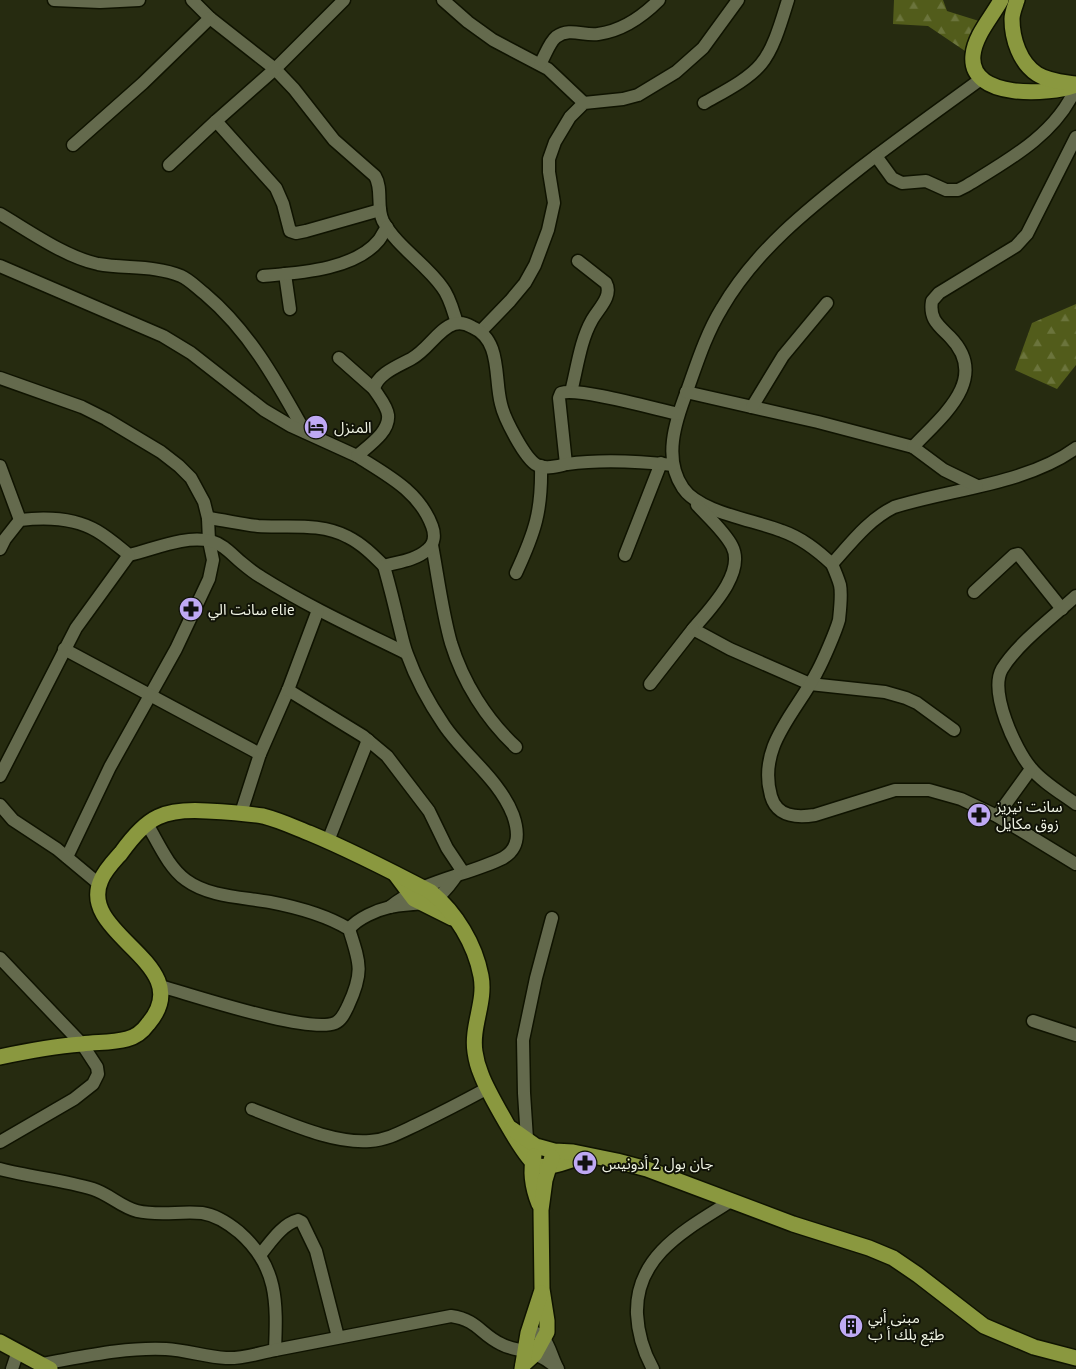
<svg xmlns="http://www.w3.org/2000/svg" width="1076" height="1369" font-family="'PT Sans','Noto Sans Arabic',sans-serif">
<defs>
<pattern id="forest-firs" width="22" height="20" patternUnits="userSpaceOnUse" patternTransform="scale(1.25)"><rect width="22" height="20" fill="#525c1b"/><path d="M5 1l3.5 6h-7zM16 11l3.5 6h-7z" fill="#6b743c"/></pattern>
</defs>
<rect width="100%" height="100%" fill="#262b10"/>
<g fill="url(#forest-firs)">
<polygon points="894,0 943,0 947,11 979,21 965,51 928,26 893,24"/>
<polygon points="1076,304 1076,365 1057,389 1015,370 1032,323"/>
</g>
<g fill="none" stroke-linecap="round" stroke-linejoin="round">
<g stroke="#0f1300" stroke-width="15">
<g id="minor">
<polyline points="54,0 100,2 139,0"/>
<path d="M192,0l18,18 65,51 19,20 40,51 41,36c8,13 1,31 8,45 14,26 42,42 59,66 8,10 11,24 15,36"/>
<polyline points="443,0 468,22 493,40 548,69 584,103"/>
<path d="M540,64c5,-8 9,-21 16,-27 14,-10 27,-1 42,-3 23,-3 45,-18 61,-34"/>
<path d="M981,79c-41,30 -82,59 -122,90 -51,40 -104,82 -137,139 -16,26 -25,55 -35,83 -12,31 -24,68 -4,97 17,25 72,32 99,43 20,7 35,19 50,33 19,-21 36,-44 62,-57 57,-18 133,-23 182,-59"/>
<path d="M704,103c17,-10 44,-23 57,-39 13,-15 21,-45 27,-64"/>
<polyline points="216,121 276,188 283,204 290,231 296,233 306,231 380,210"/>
<polyline points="73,145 143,83 210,18"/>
<path d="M876,156l16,22 10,5 24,-2 20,9h12l8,-4c41,-25 91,-52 110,-99"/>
<polyline points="169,165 216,121 275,69 344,0"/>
<path d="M0,214c29,17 65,43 98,50 28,5 56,1 83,12 9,4 16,12 24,18 45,38 72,88 100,138"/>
<polyline points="0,266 163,336 191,353 264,410 291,426 357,456"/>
<polyline points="285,274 290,309"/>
<path d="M263,276c35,-3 92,-6 116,-36 3,-4 5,-9 8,-13"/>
<polyline points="481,331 510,301 525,283 535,265 548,230 554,203 549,172 549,159 555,142 570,117 584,103 623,99 638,95 676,72 703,48 738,0"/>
<polyline points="339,358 374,389"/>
<polyline points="0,378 82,407 106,419 161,452 179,466 191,478 204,502 208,518 209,541 213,560 209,579 176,649 110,767 67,857"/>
<path d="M571,392c6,-23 9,-51 21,-72 6,-11 21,-24 14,-37l-28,-22"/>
<polyline points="686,392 818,422 913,447 944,470 977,486"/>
<polyline points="752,407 783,356 827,303"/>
<path d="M913,447c28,-30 78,-68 37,-110 -12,-12 -21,-18 -18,-36l7,-8 77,-47 11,-12 49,-97"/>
<path d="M566,464l-7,-66 2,-5c18,-6 94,16 117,21"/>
<polyline points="0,466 20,520"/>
<path d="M697,505c12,13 27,26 35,41 14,27 -23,64 -39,83l37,20 80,35 75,8 21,6 11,5 37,27"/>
<path d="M208,518c16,2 33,6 50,8 29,2 63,-4 90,11 14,7 25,18 36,29"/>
<path d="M432,545c6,32 10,66 19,98 12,39 35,76 65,104"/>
<path d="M0,549l5,-10 15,-19c25,-3 55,-2 77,11 12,7 22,16 32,24 26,-6 55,-20 82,-14 14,4 21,14 31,22 6,5 12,10 19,14 46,29 96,52 145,76"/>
<polyline points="625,555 661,463"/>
<path d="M832,564c3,7 6,14 8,21 2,9 0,25 -1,35 -3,11 -16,41 -22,52 -21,41 -60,74 -46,124 6,21 25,22 44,19l80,-25h34l32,9 36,17 79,48"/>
<path d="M516,573c19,-41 26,-62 25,-107"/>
<polyline points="974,592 1014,555 1018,554 1062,609"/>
<path d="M1076,596c-23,21 -58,47 -74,73 -13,23 13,80 29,99 11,14 30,25 45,36"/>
<polyline points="64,649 260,754 288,690 318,610"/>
<polyline points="650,684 693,629"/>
<polyline points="288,690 363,736 387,756 429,811 447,848 463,872"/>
<polyline points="0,776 76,628 129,555"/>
<polyline points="0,805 13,820 57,849 99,884"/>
<polyline points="241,813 260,754"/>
<polyline points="997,816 1031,769"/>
<path d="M147,824c11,18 21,43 39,56 23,17 56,17 84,22 26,5 56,13 79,27 11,34 15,43 -1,77 -3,6 -6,14 -13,17 -27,11 -142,-28 -175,-37"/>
<polyline points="328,841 368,740"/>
<path d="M390,907c33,-27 76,-31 113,-49 17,-10 16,-26 10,-43 -14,-36 -48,-59 -69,-90 -15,-22 -28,-46 -37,-71 -4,-10 -6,-22 -9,-33 -4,-18 -9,-37 -14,-55 14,-4 32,-6 43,-16 8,-6 8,-16 5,-24 -13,-35 -45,-51 -75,-70 11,-10 33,-24 31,-41 -1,-9 -9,-18 -14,-26 3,-15 24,-23 37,-30 17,-9 27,-30 43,-35 6,-2 13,0 18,3 30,13 22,51 29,77 3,14 24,55 36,61 9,5 21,1 30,-1 35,-5 70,-3 106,1"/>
<path d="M349,929c9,-11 28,-19 41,-22 16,-4 31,-1 46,-9 9,-5 15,-15 21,-23"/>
<polyline points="0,958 82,1044 97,1067 98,1074 93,1084 74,1099 0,1142"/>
<polyline points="1033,1021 1076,1035"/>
<path d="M252,1109c35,13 80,35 118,32 17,-1 31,-9 46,-16 25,-12 48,-24 72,-37"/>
<polyline points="527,1139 524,1093 523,1040 536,978 552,918"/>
<path d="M0,1169c30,8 64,11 93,20 16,5 28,18 44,22 22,5 43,0 65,2 14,2 26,10 37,19 39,34 38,70 36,118 -16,3 -32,9 -49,8 -20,-1 -40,-8 -60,-9 -42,-2 -84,8 -125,15"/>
<path d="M260,1255c10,-12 22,-31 38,-35l4,2 14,29 22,86"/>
<path d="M529,1331c20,3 20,21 28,36"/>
<path d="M275,1350l176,-34c27,4 29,18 50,28 7,4 15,5 23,7 13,2 24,9 34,18"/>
<polyline points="12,1369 18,1351"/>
<path d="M653,1369c-10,-18 -15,-34 -16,-55 -2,-59 50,-85 94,-113"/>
</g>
</g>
<g stroke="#0f1300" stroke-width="18">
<g id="major">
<path d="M1001,0c-9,17 -26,35 -28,55 -5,45 77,40 103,30"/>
<path d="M1017,0c-2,6 -5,13 -5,19 0,20 8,44 25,55 11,7 25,8 38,10"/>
<polyline points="396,875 414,899 452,918"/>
<path d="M0,1057c27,-6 54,-11 82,-13 15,-2 30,-1 45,-5 8,-2 16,-8 21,-15 52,-60 -72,-89 -47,-144 4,-10 13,-19 20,-27 10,-14 22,-29 37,-36 15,-7 33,-7 49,-6 19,1 37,2 56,5 16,4 31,11 46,17 41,17 82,38 122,59 25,21 44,52 50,84 5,26 -10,50 -6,76 1,7 3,15 6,22 5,14 44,86 55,91 11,5 37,-5 48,-10"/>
<polyline points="512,1129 536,1146 554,1151 573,1152 617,1161 647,1169 793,1224 869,1248 893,1258 918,1275 984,1326 1034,1347 1076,1358"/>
<path d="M534,1156c-4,15 -1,33 5,48"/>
<polyline points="0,1342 50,1369"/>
<polyline points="523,1365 535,1354 547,1332 547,1321 542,1289 541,1210 545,1180 552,1157"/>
<polyline points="522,1369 528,1333 541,1293"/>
</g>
</g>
<use href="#minor" stroke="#646a4d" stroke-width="12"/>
<use href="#major" stroke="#8a983f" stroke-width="15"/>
</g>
<defs>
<g id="hotel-disc" transform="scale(1.25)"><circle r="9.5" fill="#bfa9f4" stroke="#101207"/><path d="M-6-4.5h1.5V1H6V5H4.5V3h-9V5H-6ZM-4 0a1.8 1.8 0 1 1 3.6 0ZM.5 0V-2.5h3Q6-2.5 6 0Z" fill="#111"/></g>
<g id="pharmacy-disc" transform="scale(1.25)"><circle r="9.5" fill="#bfa9f4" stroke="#101207"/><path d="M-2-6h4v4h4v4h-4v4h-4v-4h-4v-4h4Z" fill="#111"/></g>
<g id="building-disc" transform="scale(1.25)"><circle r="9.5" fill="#bfa9f4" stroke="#101207"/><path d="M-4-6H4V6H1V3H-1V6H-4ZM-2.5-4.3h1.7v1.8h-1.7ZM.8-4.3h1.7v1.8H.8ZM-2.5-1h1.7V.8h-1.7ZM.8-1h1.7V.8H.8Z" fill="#111"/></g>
</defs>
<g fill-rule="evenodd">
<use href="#hotel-disc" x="316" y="427"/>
<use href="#pharmacy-disc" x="191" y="609"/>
<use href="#pharmacy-disc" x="979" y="815"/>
<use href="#pharmacy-disc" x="585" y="1163"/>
<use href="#building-disc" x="851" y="1326"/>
</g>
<g text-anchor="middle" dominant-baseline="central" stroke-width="4" stroke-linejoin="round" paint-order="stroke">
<g font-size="15" fill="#f0f4e4" stroke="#101207" text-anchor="start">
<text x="334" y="427">المنزل</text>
<text x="208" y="609">سانت الي elie</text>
<text x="996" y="806">سانت تيريز<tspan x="996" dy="17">زوق مكايل</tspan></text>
<text x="602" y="1163">جان بول 2 أدونيس</text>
<text x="868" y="1317">مبنى أبي<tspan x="868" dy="17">طيّع بلك أ ب</tspan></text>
</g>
</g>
</svg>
